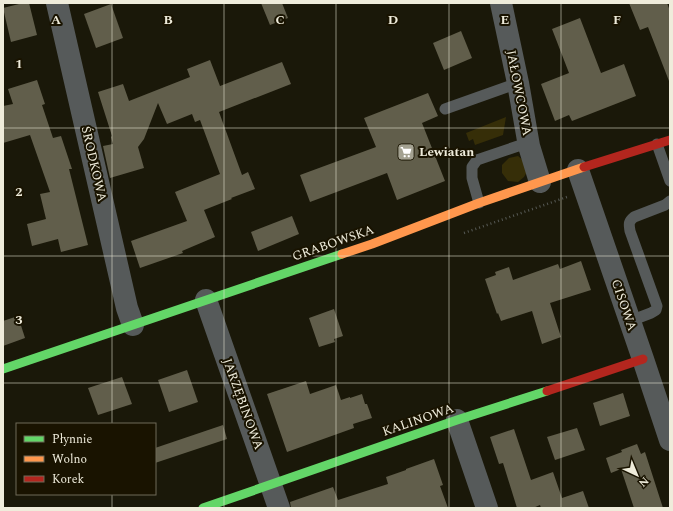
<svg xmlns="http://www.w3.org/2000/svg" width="673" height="511" font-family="Spectral,serif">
<rect width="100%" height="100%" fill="#1a1809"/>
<g fill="#362e08">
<polygon points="506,117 503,135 475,145 473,139 469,141 466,133"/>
<polygon points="518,156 524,161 528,170 524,177 518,182 508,181 502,173 502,165 509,158"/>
</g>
<g fill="#615e4b">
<polygon points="23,3 29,3 37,35 11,42 3,8"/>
<polygon points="261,3 282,3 288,18 270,25"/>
<polygon points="629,3 667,3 670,11 670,81 669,81 648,27 640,30"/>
<polygon points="111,4 123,38 96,48 84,14"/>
<polygon points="580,18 601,73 624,64 636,96 572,121 569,115 555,121 541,84 569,73 552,29"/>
<polygon points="461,31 472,58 444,70 433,43"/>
<polygon points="210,60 220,86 282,62 291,84 219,112 242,175 248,172 255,189 231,198 232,199 204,210 215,237 182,251 183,253 140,268 131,241 187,221 175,192 220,174 200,120 195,122 192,114 167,124 158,103 144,139 138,147 144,168 110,178 103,146 113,144 111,137 112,136 98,92 123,84 129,101 190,77 187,69"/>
<polygon points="37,80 45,104 42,105 53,138 61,136 72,169 69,169 88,245 61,252 58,239 32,246 27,224 46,219 40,194 50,192 30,135 3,143 3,106 13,104 8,89"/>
<polygon points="428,93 438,116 422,123 445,181 397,200 387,173 310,202 300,175 376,147 364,118"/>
<polygon points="292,216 299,234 258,251 251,232"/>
<polygon points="581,261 591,290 550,303 561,337 542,344 532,311 501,321 498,313 497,314 485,279 496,275 495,272 509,267 513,280 558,264 560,269"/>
<polygon points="334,309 343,336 334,339 335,342 319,347 309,318"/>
<polygon points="18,316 25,338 3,346 3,321"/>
<polygon points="187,370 198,402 169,412 158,380"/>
<polygon points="122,377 132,404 98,415 88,388"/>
<polygon points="306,381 310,394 336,385 341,400 350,397 350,398 362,394 365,404 367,404 372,418 353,424 354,428 287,452 267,394"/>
<polygon points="623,393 630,416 600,426 593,403"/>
<polygon points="223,425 227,439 155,463 155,448"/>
<polygon points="577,428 585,450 555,460 547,437"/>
<polygon points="514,429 531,480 553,472 562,498 583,491 589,508 541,508 540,505 533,508 517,508 503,463 499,464 490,437"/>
<polygon points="637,444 641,454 645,452 663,508 634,508 621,469 611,473 606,458 622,452 621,450"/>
<polygon points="434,459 443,485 440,486 448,508 291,508 290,502 333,487 338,500 388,484 386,477 406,470 406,469"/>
</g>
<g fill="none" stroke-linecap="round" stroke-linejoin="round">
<polyline stroke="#565955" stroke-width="2.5" stroke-dasharray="1 3" stroke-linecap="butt" points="464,233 567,197"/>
<g stroke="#565a5a" stroke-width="11">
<polyline points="445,109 518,83"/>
<polyline points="657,144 670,181"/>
<polyline points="479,203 472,178 472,167 477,160 518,146 529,146"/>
<path d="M630,321l21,-8 5,-3 1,-4 -27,-75c-1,-7 -2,-9 4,-14l31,-12 5,-4"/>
</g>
<g stroke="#565a5a" stroke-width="22">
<polyline points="57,3 127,308 133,325"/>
<polyline points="501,3 518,83 529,146 540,182"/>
<polyline points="578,170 643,359 670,440"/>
<polyline points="206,300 279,508"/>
<polyline points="457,420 487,508"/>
</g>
<g stroke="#63d668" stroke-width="9">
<polyline points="3,369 342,254"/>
<polyline points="203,508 457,420 547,391"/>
</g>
<polyline stroke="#ff974d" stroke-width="9" points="342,254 372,244 479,203 584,167"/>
<g stroke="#b3261e" stroke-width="9">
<polyline points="584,167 670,140"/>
<polyline points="547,391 643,359"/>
</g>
</g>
<path fill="none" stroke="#efecdb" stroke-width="1" stroke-opacity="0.55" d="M112,3v421M224,3v505M336,3v505M449,3v505M561,3v505M3,128h667M3,256h667M3,383h667M112,494v14"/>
<defs>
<g id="supermarket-square" transform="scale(0.9)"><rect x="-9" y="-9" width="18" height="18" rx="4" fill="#a4a292" stroke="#191300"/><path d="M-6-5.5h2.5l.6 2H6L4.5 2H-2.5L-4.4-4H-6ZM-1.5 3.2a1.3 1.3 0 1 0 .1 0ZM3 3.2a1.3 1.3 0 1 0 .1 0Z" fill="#fff"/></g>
</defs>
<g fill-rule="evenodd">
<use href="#supermarket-square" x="406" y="152"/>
</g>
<g text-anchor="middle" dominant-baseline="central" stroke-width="4" stroke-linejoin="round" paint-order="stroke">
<g font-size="13" fill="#efecdb" stroke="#191300">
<text transform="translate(519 93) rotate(79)">JAŁOWCOWA</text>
<text transform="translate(94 164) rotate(77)">ŚRODKOWA</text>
<text transform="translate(333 243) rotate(-19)">GRABOWSKA</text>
<text transform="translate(624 305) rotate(71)">CISOWA</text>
<text transform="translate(243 404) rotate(70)">JARZĘBINOWA</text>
<text transform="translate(418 420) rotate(-19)">KALINOWA</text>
</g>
<g font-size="13" font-weight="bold" fill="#efecdb" stroke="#191300" text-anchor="start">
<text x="419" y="152">Lewiatan</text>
</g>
</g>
<g font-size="13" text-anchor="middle" font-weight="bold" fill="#efecdb" stroke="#191300" stroke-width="4" stroke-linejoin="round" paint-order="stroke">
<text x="56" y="24">A</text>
<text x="168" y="24">B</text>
<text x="280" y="24">C</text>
<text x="393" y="24">D</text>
<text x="505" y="24">E</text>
<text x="617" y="24">F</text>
<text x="19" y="68">1</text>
<text x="19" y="196">2</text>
<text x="19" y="324">3</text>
</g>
<rect width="673" height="511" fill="none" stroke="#efecdb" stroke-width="8"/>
<rect x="16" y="423" width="140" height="72" fill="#191300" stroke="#6f6a58"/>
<rect x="24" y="436" width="20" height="6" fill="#63d668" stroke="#6f6a58"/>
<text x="52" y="443" font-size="12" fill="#efecdb">Płynnie</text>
<rect x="24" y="456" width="20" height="6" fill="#ff974d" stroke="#6f6a58"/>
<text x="52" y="463" font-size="12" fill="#efecdb">Wolno</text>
<rect x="24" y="476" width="20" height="6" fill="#b3261e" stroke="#6f6a58"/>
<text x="52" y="483" font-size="12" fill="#efecdb">Korek</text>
<g transform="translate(637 475) rotate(136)" stroke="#191300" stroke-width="3" paint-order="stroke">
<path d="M0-3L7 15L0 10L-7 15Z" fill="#efecdb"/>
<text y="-6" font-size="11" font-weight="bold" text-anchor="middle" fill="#efecdb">N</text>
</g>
</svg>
